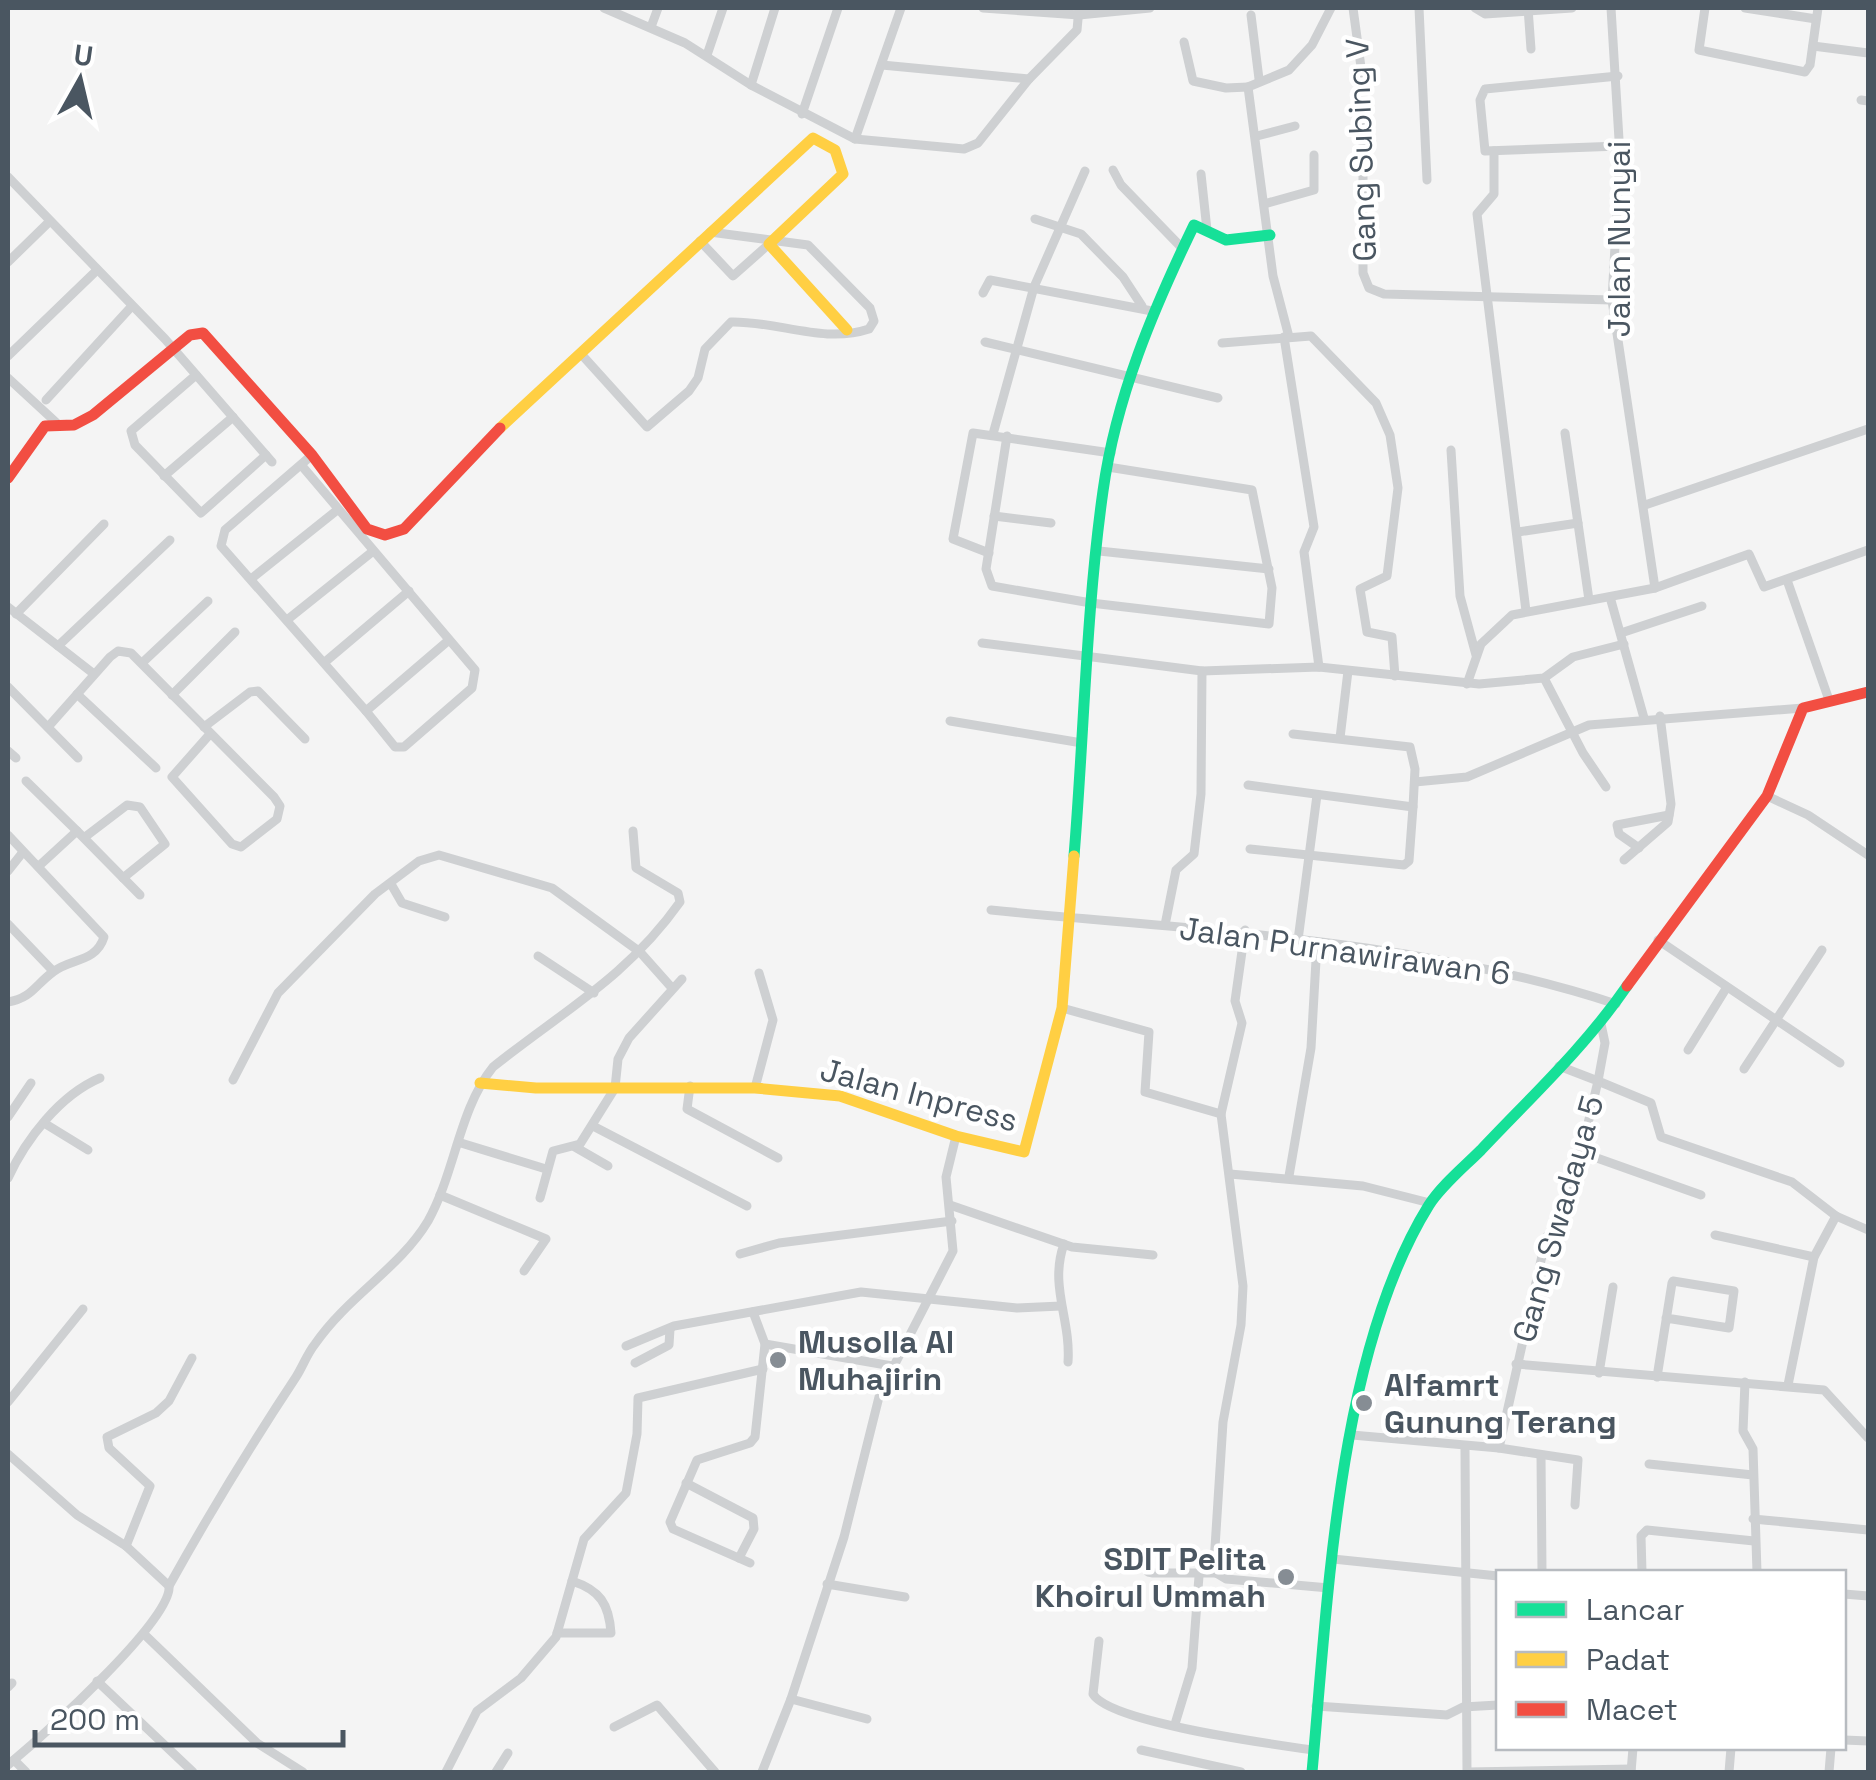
<svg xmlns="http://www.w3.org/2000/svg" width="1876" height="1780" font-family="'Space Grotesk',sans-serif">
<rect width="100%" height="100%" fill="#f4f4f4"/>
<g fill="none" stroke-linecap="round" stroke-linejoin="round">
<g stroke="#ced0d2" stroke-width="9">
<polyline points="604,8 685,43 751,85 855,139 964,149 978,143 1029,79 1077,30 1079,8"/>
<polyline points="983,8 1079,15 1150,8"/>
<polyline points="1353,8 1363,82 1363,273 1369,288 1384,294 1612,300"/>
<polyline points="1419,8 1427,180"/>
<polyline points="1475,8 1485,14 1572,8"/>
<polyline points="1528,8 1531,49"/>
<polyline points="1611,8 1620,156 1612,300 1655,588"/>
<polyline points="1705,8 1699,50 1805,72 1810,65 1818,8"/>
<polyline points="1745,8 1816,19"/>
<polyline points="1251,15 1259,79"/>
<polyline points="651,27 658,8"/>
<polyline points="1184,42 1193,81 1226,88 1248,87"/>
<polyline points="1813,46 1868,53"/>
<polyline points="707,55 723,8"/>
<polyline points="882,65 1029,79"/>
<polyline points="1618,76 1485,89 1480,100 1485,151 1620,146"/>
<polyline points="751,85 775,8"/>
<polyline points="1861,100 1868,101"/>
<polyline points="802,114 838,8"/>
<polyline points="1257,136 1295,126"/>
<polyline points="855,139 901,8"/>
<polyline points="1494,151 1494,194 1477,214 1526,611"/>
<polyline points="1113,170 1121,185 1182,248"/>
<polyline points="1201,174 1207,230"/>
<polyline points="8,177 165,339 272,462"/>
<polyline points="1264,204 1314,190 1314,155"/>
<polyline points="1035,219 1081,234 1123,277 1142,306"/>
<polyline points="700,241 733,276 769,244"/>
<polyline points="8,262 49,222"/>
<polyline points="983,293 990,280 1152,311"/>
<polyline points="1284,337 1314,527 1304,552 1319,667"/>
<polyline points="1289,337 1273,276 1248,87 1289,70 1312,45 1331,8"/>
<polyline points="985,342 1218,398"/>
<polyline points="1222,343 1311,336 1376,403 1390,435 1398,488 1387,576 1360,589 1367,632 1392,637 1395,676"/>
<path d="M582,355l65,72 42,-36 9,-13 7,-29 26,-27c48,-1 92,22 138,7l5,-8 -4,-13 -62,-63 -98,-13"/>
<polyline points="8,356 95,272"/>
<polyline points="196,375 131,431 135,445 201,513 266,455"/>
<polyline points="8,378 60,426"/>
<polyline points="46,400 131,307"/>
<polyline points="1565,433 1589,600"/>
<polyline points="993,434 1034,287 1085,171"/>
<polyline points="1007,436 986,569 992,586 1091,603 1269,624 1272,588 1252,490 1108,467"/>
<polyline points="1451,450 1460,596 1476,655"/>
<polyline points="312,455 225,530 221,546 366,711 449,640"/>
<polyline points="302,466 475,670 472,688 404,747 395,747 366,711"/>
<polyline points="164,476 233,417"/>
<polyline points="1645,505 1868,429"/>
<polyline points="994,516 1051,523"/>
<polyline points="1518,532 1578,523"/>
<polyline points="1099,551 1269,569"/>
<polyline points="989,553 953,539 973,433 1111,453"/>
<polyline points="251,579 336,511"/>
<polyline points="1787,580 1829,700"/>
<polyline points="1610,597 1644,718"/>
<polyline points="8,607 94,674"/>
<polyline points="16,614 104,524"/>
<polyline points="287,620 372,552"/>
<polyline points="1621,633 1702,606"/>
<polyline points="982,643 1202,671 1319,667 1479,684 1544,678 1573,657 1624,644"/>
<polyline points="58,646 170,540"/>
<polyline points="325,662 409,591"/>
<polyline points="142,663 208,601"/>
<polyline points="1544,678 1583,753 1606,787"/>
<polyline points="1467,684 1481,644 1512,615 1655,588 1749,554 1764,587 1868,550"/>
<polyline points="8,687 78,758"/>
<polyline points="77,694 156,768"/>
<polyline points="172,695 235,632"/>
<polyline points="950,721 1082,743"/>
<polyline points="48,727 110,657 118,651 131,653 274,797 280,806 277,819 241,847 232,844 172,777 210,734"/>
<polyline points="204,727 250,692 258,691 305,739"/>
<polyline points="1340,738 1348,671"/>
<polyline points="8,751 16,758"/>
<polyline points="26,781 77,831"/>
<polyline points="1415,782 1467,777 1589,725 1803,708"/>
<polyline points="1248,785 1413,807 1415,769 1410,747 1293,734"/>
<polyline points="1767,796 1808,815 1868,855"/>
<path d="M8,835l96,102c-8,26 -34,21 -51,35 -18,13 -21,26 -45,30"/>
<polyline points="85,837 127,805 140,807 165,844 123,878"/>
<polyline points="1639,848 1619,834 1617,825 1669,815"/>
<polyline points="1250,849 1404,865 1409,861 1413,807"/>
<polyline points="1624,860 1668,822 1671,804 1660,716"/>
<polyline points="40,865 77,831 140,895"/>
<polyline points="8,871 23,852"/>
<polyline points="391,884 402,903 445,917"/>
<path d="M991,910c208,21 424,28 625,94"/>
<polyline points="8,924 53,971"/>
<polyline points="1165,925 1176,870 1194,854 1201,794 1202,671"/>
<polyline points="1245,930 1235,1001 1242,1023 1221,1114 1243,1286 1241,1325 1223,1422 1214,1563 1216,1573 1226,1579 1329,1588"/>
<polyline points="1298,940 1317,795"/>
<polyline points="1658,940 1840,1063"/>
<polyline points="538,956 594,993"/>
<polyline points="1062,1008 1149,1032 1145,1092 1221,1114"/>
<polyline points="1601,1024 1605,1043 1598,1081 1651,1103 1661,1137 1792,1182 1836,1216 1868,1230"/>
<polyline points="1688,1050 1727,987"/>
<polyline points="1744,1069 1822,950"/>
<polyline points="233,1080 278,993 375,894 419,861 439,855 552,888 640,952 672,988"/>
<polyline points="690,1086 687,1109 778,1158"/>
<polyline points="755,1088 773,1020 759,973"/>
<polyline points="8,1117 31,1083"/>
<polyline points="44,1123 88,1150"/>
<polyline points="593,1126 747,1206"/>
<polyline points="461,1143 546,1169"/>
<polyline points="575,1147 608,1166"/>
<polyline points="1580,1152 1701,1195"/>
<polyline points="1230,1174 1363,1186 1430,1203"/>
<polyline points="1289,1176 1311,1048 1317,943"/>
<path d="M8,1178c18,-39 52,-83 92,-100"/>
<polyline points="440,1195 546,1239 524,1271"/>
<polyline points="540,1198 553,1151 580,1144 615,1088 618,1059 629,1038 682,979"/>
<polyline points="950,1205 1072,1247 1153,1255"/>
<polyline points="1715,1235 1814,1257"/>
<path d="M1064,1244c-15,42 7,75 4,118"/>
<polyline points="740,1254 779,1243 952,1221"/>
<polyline points="765,1344 892,1366"/>
<polyline points="626,1346 674,1326 861,1292 1017,1308 1061,1306"/>
<polyline points="635,1363 669,1345 670,1329"/>
<polyline points="1516,1364 1824,1390 1868,1438"/>
<polyline points="1599,1373 1613,1287"/>
<polyline points="1657,1377 1672,1283 1673,1281 1734,1291 1729,1328 1666,1318"/>
<polyline points="1745,1382 1743,1431 1753,1449 1757,1572"/>
<polyline points="1788,1385 1814,1257 1836,1216"/>
<polyline points="8,1402 83,1309"/>
<polyline points="1352,1435 1499,1448 1546,1238 1569,1204 1598,1081 1559,1066"/>
<polyline points="1465,1448 1467,1772"/>
<polyline points="1499,1448 1578,1460 1575,1505"/>
<polyline points="8,1454 77,1515 126,1546 169,1586"/>
<polyline points="1541,1455 1542,1571"/>
<polyline points="1649,1464 1753,1475"/>
<polyline points="686,1483 753,1518 754,1529 739,1558"/>
<polyline points="1753,1519 1868,1530"/>
<polyline points="126,1546 150,1486 109,1448 107,1437 156,1413 169,1401 192,1358"/>
<polyline points="1143,1554 1148,1572 1153,1573 1216,1573"/>
<polyline points="1333,1559 1498,1576"/>
<polyline points="750,1563 673,1529 670,1522 697,1460 750,1443 755,1437 765,1344 753,1312"/>
<polyline points="1642,1572 1641,1536 1647,1530 1754,1541"/>
<polyline points="827,1584 905,1597"/>
<polyline points="1844,1594 1868,1596"/>
<path d="M557,1633h54c-2,-29 -11,-43 -39,-52"/>
<polyline points="145,1635 257,1743 303,1772"/>
<path d="M1099,1641l-6,53c17,29 180,50 219,56"/>
<polyline points="97,1681 193,1772"/>
<polyline points="8,1687 12,1683"/>
<polyline points="791,1699 867,1719"/>
<polyline points="1316,1706 1447,1715 1463,1707 1498,1705"/>
<polyline points="1175,1724 1192,1668 1199,1576"/>
<polyline points="614,1727 657,1705 715,1772"/>
<polyline points="1844,1740 1868,1741"/>
<polyline points="1141,1750 1241,1772"/>
<polyline points="14,1760 26,1772"/>
<path d="M8,1765c31,-26 165,-145 161,-179 40,-72 82,-141 127,-209 7,-11 11,-23 19,-33 33,-48 85,-76 113,-123 27,-48 31,-112 65,-154 70,-56 134,-90 187,-165l-2,-9 -42,-25 -3,-37"/>
<polyline points="446,1772 477,1711 521,1678 556,1637 584,1539 626,1493 637,1434 638,1398 763,1369"/>
<polyline points="496,1772 508,1753"/>
<polyline points="762,1772 791,1699 844,1537 880,1393 953,1251 946,1177 956,1136"/>
<polyline points="1467,1772 1631,1769"/>
<polyline points="1631,1772 1633,1748"/>
<polyline points="1729,1772 1731,1748"/>
<polyline points="1829,1772 1831,1748"/>
</g>
<g stroke="#16e098" stroke-width="11">
<path d="M1074,856c10,-121 12,-245 29,-365 13,-94 50,-181 91,-266l32,15 44,-5"/>
<path d="M1312,1772c16,-172 25,-419 117,-567 13,-20 35,-38 52,-55 50,-53 104,-103 146,-164"/>
</g>
<g stroke="#ffcf43" stroke-width="11">
<polyline points="500,428 813,138 835,150 843,174 769,244 847,330"/>
<polyline points="480,1083 536,1088 755,1088 840,1096 956,1136 1024,1152 1062,1008 1074,856"/>
</g>
<g stroke="#f24e42" stroke-width="11">
<polyline points="8,478 45,426 74,425 93,415 190,335 203,333 312,455 367,529 385,535 404,529 500,428"/>
<polyline points="1627,986 1767,796 1803,708 1868,692"/>
</g>
</g>
<g fill="#868d94" stroke="#fff" stroke-width="4">
<circle cx="778" cy="1360" r="10"/>
<circle cx="1364" cy="1403" r="10"/>
<circle cx="1286" cy="1577" r="10"/>
</g>
<g text-anchor="middle" dominant-baseline="central" stroke-width="9" stroke-linejoin="round" paint-order="stroke">
<g font-size="32" fill="#4a5661" stroke="#fff">
<text transform="translate(1361 150) rotate(-92)">Gang Subing V</text>
<text transform="translate(1619 239) rotate(-90)">Jalan Nunyai</text>
<text transform="translate(1345 951) rotate(8)">Jalan Purnawirawan 6</text>
<text transform="translate(919 1095) rotate(15)">Jalan Inpress</text>
<text transform="translate(1558 1219) rotate(-74)">Gang Swadaya 5</text>
</g>
<g font-size="32" font-weight="bold" fill="#4a5661" stroke="#fff" text-anchor="start">
<text x="798" y="1342">Musolla Al<tspan x="798" dy="37">Muhajirin</tspan></text>
<text x="1384" y="1385">Alfamrt<tspan x="1384" dy="37">Gunung Terang</tspan></text>
<text x="1266" y="1559" text-anchor="end">SDIT Pelita<tspan x="1266" dy="37">Khoirul Ummah</tspan></text>
</g>
</g>
<rect width="1876" height="1780" fill="none" stroke="#4a5661" stroke-width="20"/>
<rect x="1496" y="1570" width="350" height="180" fill="#ffffff" stroke="#b7bbc0" stroke-width="2.5"/>
<rect x="1516" y="1602" width="50" height="15" fill="#16e098" stroke="#b7bbc0" stroke-width="2.5"/>
<text x="1586" y="1620" font-size="30" fill="#4a5661">Lancar</text>
<rect x="1516" y="1652" width="50" height="15" fill="#ffcf43" stroke="#b7bbc0" stroke-width="2.5"/>
<text x="1586" y="1670" font-size="30" fill="#4a5661">Padat</text>
<rect x="1516" y="1702" width="50" height="15" fill="#f24e42" stroke="#b7bbc0" stroke-width="2.5"/>
<text x="1586" y="1720" font-size="30" fill="#4a5661">Macet</text>
<g transform="translate(80 80) rotate(8)" stroke="#ffffff" stroke-width="8" paint-order="stroke">
<path d="M0-8L18 38L0 25L-18 38Z" fill="#4a5661"/>
<text y="-15" font-size="28" font-weight="bold" text-anchor="middle" fill="#4a5661">U</text>
</g>
<path d="M35 1730v15h308v-15" fill="none" stroke="#4a5661" stroke-width="5"/>
<text x="50" y="1730" font-size="30" fill="#4a5661" stroke="#ffffff" stroke-width="8" paint-order="stroke">200 m</text>
</svg>
